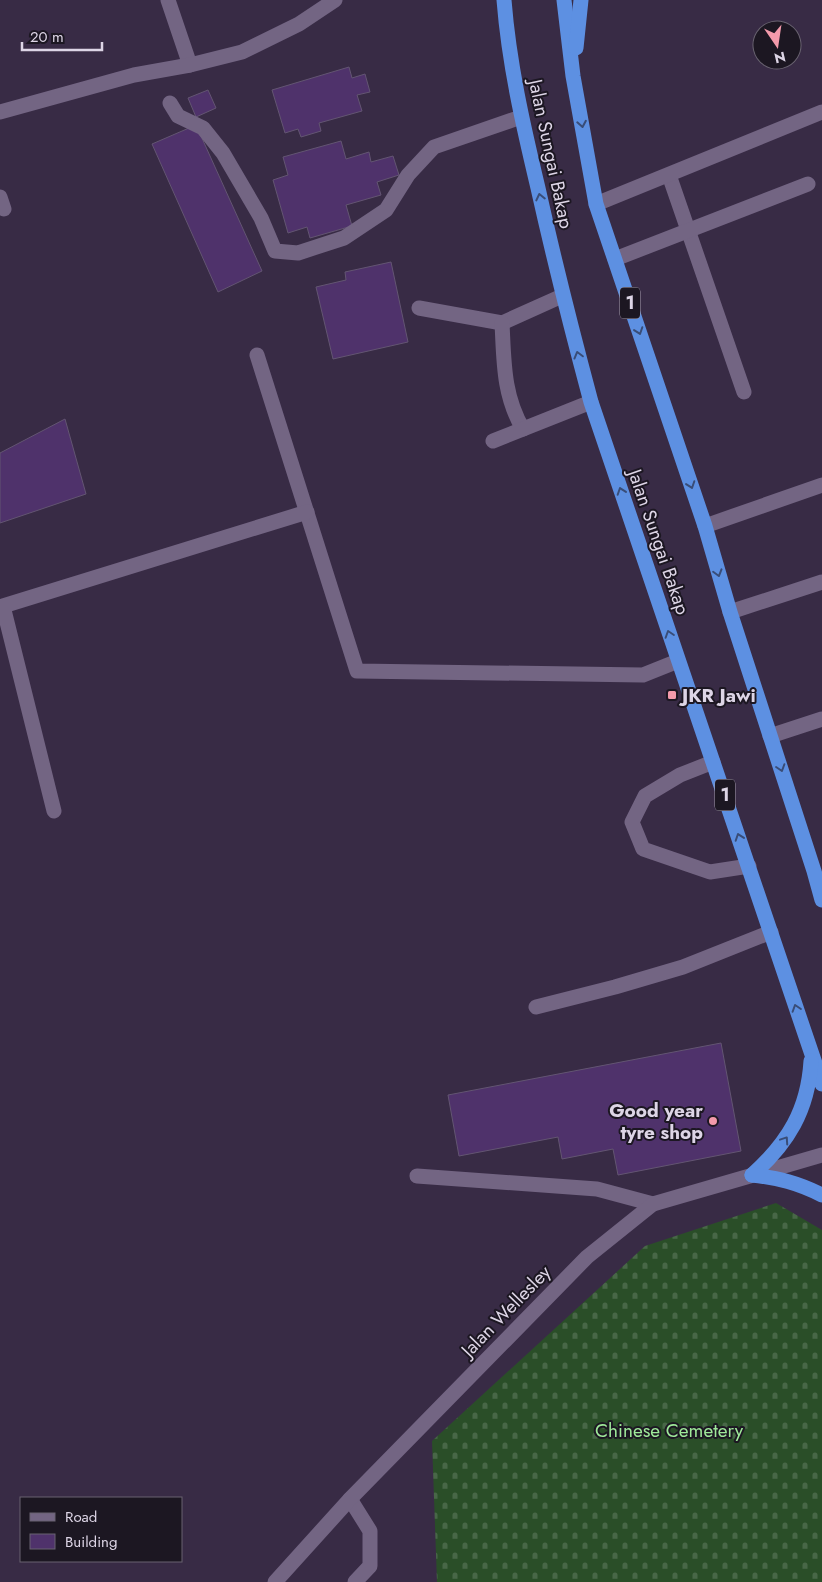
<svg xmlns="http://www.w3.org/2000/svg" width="822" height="1582" font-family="Jost,sans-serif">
<defs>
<pattern id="cemetery-stones" width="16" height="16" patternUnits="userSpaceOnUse" patternTransform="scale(1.25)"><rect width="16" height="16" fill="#2a4e28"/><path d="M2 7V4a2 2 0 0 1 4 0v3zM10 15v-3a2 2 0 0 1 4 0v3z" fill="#486747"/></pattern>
</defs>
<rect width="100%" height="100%" fill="#382b45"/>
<polygon fill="url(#cemetery-stones)" points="776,1203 822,1230 822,1582 437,1582 432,1441 645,1246"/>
<g fill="#4f326b" stroke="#635572">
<polygon points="349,67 352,78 365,74 370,92 357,95 362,111 319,123 321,131 301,137 298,129 285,133 272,90"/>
<polygon points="208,90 216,108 196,117 188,98"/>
<polygon points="196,125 262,271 218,292 152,144"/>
<polygon points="341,141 346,159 369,152 371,162 393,156 399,175 377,182 381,195 346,205 352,226 310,238 307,227 288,233 273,180 288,175 283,157"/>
<polygon points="391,262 408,342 333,359 316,287 346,280 345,272"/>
<polygon points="65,419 86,494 0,523 0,453"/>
<polygon points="721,1043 741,1151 618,1175 613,1149 562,1159 558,1137 459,1156 448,1095"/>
</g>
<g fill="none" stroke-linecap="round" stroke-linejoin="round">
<g stroke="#736583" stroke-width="15">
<polyline points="168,0 190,65"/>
<polyline points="170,103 178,116 203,128 223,153 261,218 275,251 298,253 344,238 386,210 408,175 434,147 521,117"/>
<polyline points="0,112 134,75 190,65 242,52 299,24 335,0"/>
<polyline points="669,175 744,392"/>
<polyline points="0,197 4,209"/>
<polyline points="596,204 822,112"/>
<polyline points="615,259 808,184"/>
<polyline points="419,308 502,323 562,296"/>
<path d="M502,323c2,38 1,72 21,106"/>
<polyline points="257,355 357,671 643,675 678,661"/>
<polyline points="493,441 591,402"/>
<polyline points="705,526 822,485"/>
<polyline points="730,612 822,582"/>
<polyline points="770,736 822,719"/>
<polyline points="713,762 680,775 645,796 632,822 643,849 710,872 749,866"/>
<polyline points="54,811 3,606 307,512"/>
<polyline points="536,1007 615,987 683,967 771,932"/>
<polyline points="417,1176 597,1189 653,1204"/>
<polyline points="350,1499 370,1531 370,1566 355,1582"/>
<polyline points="275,1582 350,1499 587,1257 653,1204 822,1155"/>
</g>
<g stroke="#5d90e2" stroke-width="15">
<path d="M504,0c5,64 19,125 34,188 16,72 34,143 53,214l231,682"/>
<polyline points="564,0 573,76 596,204 705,526 730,612 814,871 822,900"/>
<polyline points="576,48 581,0"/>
<path d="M752,1175c36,-32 56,-65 59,-114"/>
<path d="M752,1175c27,3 46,8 70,20"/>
</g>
</g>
<defs><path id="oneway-chevron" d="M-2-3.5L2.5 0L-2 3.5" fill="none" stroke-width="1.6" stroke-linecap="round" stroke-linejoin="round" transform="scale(1.25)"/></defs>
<g stroke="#394d78">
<use href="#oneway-chevron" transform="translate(582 124) rotate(80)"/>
<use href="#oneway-chevron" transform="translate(540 197) rotate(-103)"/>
<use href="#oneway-chevron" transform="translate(639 331) rotate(71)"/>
<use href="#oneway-chevron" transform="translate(578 355) rotate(-105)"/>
<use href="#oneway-chevron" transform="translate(691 485) rotate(71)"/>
<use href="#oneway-chevron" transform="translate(621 491) rotate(-109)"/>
<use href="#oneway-chevron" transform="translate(718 573) rotate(74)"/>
<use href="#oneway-chevron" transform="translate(669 634) rotate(-108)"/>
<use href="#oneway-chevron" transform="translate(781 768) rotate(72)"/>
<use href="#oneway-chevron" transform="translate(739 837) rotate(-109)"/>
<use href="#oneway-chevron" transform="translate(796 1008) rotate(-108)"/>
<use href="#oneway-chevron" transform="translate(785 1140) rotate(-56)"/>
</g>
<g fill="#f39aab" stroke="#1c1722" stroke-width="2">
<rect x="667" y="690" width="10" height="10" rx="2.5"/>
<circle cx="713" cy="1121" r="5"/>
</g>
<g text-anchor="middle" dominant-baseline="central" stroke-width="4" stroke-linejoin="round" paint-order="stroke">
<g fill="#1c1722" stroke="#a39cab" stroke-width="1">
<rect x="620" y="287.5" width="20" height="31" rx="4"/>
<rect x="715" y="779.5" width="20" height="31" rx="4"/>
</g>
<g font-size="18" font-weight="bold" fill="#ddd5e6">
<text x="630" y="303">1</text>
<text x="725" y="795">1</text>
</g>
<g font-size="19" fill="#ddd5e6" stroke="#1c1722">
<text transform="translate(551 154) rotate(78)">Jalan Sungai Bakap</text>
<text transform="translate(659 542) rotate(71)">Jalan Sungai Bakap</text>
<text transform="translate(506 1311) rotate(-46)">Jalan Wellesley</text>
</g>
<g font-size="19" font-weight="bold" fill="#ddd5e6" stroke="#1c1722" text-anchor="start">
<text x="682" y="695">JKR Jawi</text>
<text x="703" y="1110" text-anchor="end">Good year<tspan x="703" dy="22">tyre shop</tspan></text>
</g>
<g font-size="19" fill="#9fe99a" stroke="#1c1722">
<text x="669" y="1430">Chinese Cemetery</text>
</g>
</g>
<rect x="20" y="1497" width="162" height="65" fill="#1c1722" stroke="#696370"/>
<rect x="30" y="1513" width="25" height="8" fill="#736583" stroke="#696370"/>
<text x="65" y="1522" font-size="15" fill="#ddd5e6">Road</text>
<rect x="30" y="1534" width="25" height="15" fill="#4f326b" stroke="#696370"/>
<text x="65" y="1547" font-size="15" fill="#ddd5e6">Building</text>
<g transform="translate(777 45) rotate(167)"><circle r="24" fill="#1c1722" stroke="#696370"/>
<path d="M0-4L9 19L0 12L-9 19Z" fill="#f39aab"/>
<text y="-8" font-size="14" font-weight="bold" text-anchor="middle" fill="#ddd5e6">N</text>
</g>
<path d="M22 42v8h80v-8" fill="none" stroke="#ddd5e6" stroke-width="2.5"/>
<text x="30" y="42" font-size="15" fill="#ddd5e6" stroke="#1c1722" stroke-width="4" paint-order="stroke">20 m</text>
</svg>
